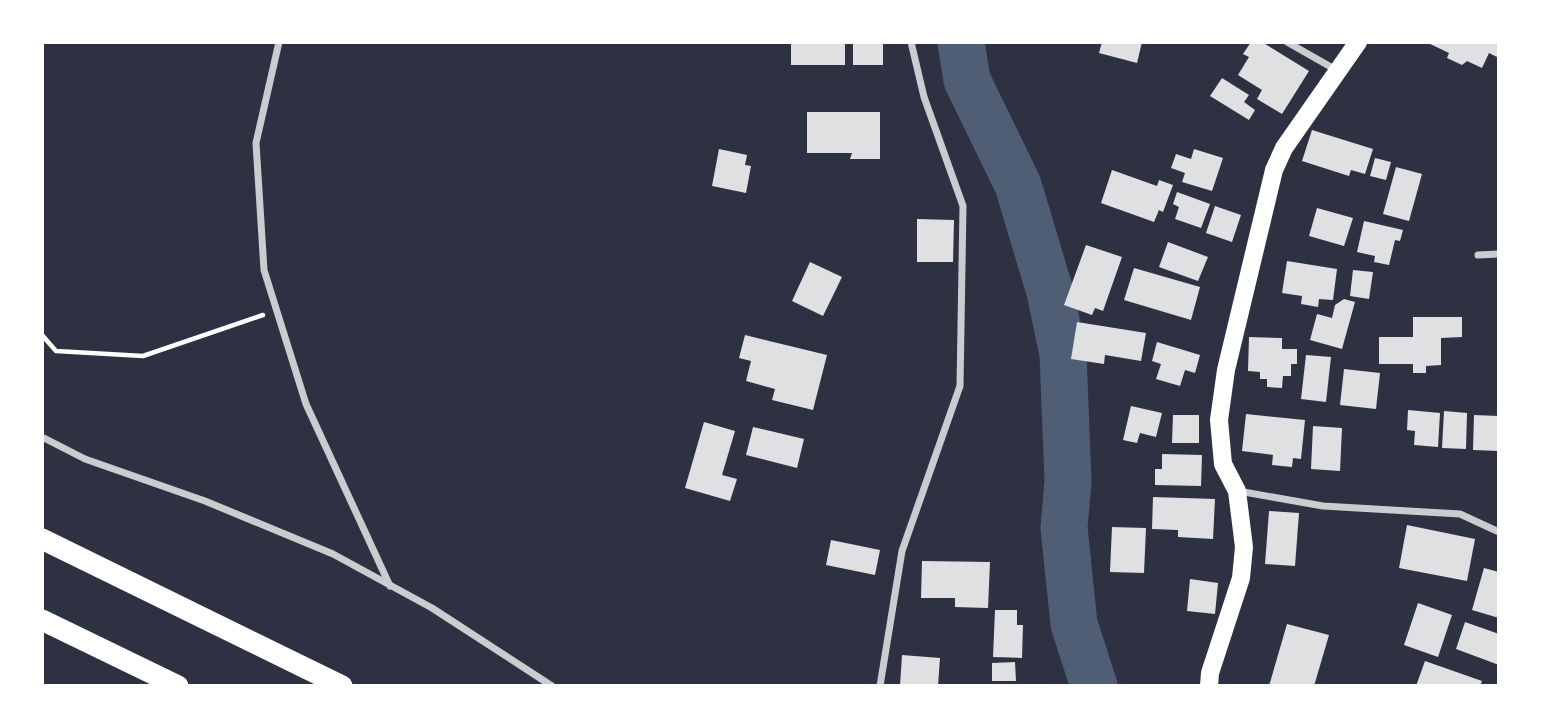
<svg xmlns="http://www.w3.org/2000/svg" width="1541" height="728" font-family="Mulish,sans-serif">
<rect width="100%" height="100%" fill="#2d3142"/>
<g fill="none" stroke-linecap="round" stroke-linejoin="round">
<polyline stroke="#4f5d75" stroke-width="47" points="961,42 967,80 1018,185 1050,292 1063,354 1068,481 1064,528 1074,624 1094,686"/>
</g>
<g fill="#e0e0e3">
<rect x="791" y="42" width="54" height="23"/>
<rect x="853" y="42" width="30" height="23"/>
<polygon points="1102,42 1142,42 1137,63 1099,53"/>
<polygon points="1251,42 1262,42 1309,71 1282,114 1257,99 1262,90 1238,75 1249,57 1243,54"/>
<polygon points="1426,42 1499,42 1499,58 1489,53 1482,68 1467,61 1462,65 1447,58 1449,53"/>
<polygon points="1222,78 1249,95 1244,102 1255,110 1249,120 1210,96"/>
<polygon points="807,112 880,112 880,159 850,159 852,153 807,153"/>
<polygon points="1312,130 1373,149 1365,174 1351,170 1349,176 1302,161"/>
<polygon points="719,149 747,155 745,165 751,166 746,193 712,186"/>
<polygon points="1194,149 1223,158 1212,191 1182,182 1185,173 1171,168 1176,154 1191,159"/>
<polygon points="1375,158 1391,162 1386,180 1370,176"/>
<polygon points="1396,167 1422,174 1409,221 1383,214"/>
<polygon points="1112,170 1157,186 1159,180 1173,185 1163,212 1159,210 1154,222 1101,203"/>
<polygon points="1177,192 1210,204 1201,228 1175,219 1179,207 1173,204"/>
<polygon points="1215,206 1241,215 1232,242 1206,233"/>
<polygon points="1317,208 1353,218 1344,246 1309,236"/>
<polygon points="917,219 954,220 953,262 917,262"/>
<polygon points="1364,221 1403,230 1400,241 1395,240 1389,265 1374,262 1375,256 1357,252"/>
<polygon points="1168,242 1208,257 1198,281 1159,267"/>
<polygon points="1086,245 1122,257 1103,311 1095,308 1092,315 1064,305"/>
<polygon points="1287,261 1337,269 1333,300 1319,299 1318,307 1301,304 1302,296 1282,293"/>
<polygon points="810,262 842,277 823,316 792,301"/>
<polygon points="1134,268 1200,287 1191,320 1124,300"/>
<polygon points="1353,270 1373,272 1369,299 1350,296"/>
<polygon points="1344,299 1355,302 1342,349 1310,340 1317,314 1332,318 1335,305"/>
<polygon points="1413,317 1462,317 1462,337 1441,338 1441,365 1426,366 1426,373 1413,373 1413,364 1379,364 1379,337 1413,337"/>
<polygon points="1077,322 1146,333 1141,361 1105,355 1104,364 1071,359"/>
<polygon points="745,335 827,355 813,410 772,400 775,389 746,381 751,361 739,358"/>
<polygon points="1249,337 1282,338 1282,349 1297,349 1297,364 1291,364 1291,376 1283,376 1282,388 1267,387 1267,379 1260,379 1260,372 1248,371"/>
<polygon points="1157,342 1200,355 1195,373 1185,370 1180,386 1156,379 1161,364 1152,361"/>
<polygon points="1306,355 1331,357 1326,402 1301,399"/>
<polygon points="1344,369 1380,373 1376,409 1340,405"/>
<polygon points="1131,406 1162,413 1156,437 1140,433 1137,443 1123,440"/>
<polygon points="1408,410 1440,413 1438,447 1414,445 1415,431 1407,430"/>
<polygon points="1444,411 1467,413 1466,449 1442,448"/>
<polygon points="1246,414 1305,420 1301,459 1293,458 1292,467 1272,465 1273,455 1242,451"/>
<polygon points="1173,415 1199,415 1199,443 1172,443"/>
<polygon points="1474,415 1499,416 1499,451 1473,450"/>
<polygon points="704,422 735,431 722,475 737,479 730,501 685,488"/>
<polygon points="1313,426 1342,428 1340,471 1311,469"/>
<polygon points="753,427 804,439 797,468 746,455"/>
<polygon points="1162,454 1202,455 1201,486 1155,485 1155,469 1162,469"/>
<polygon points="1153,497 1215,499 1213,539 1178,537 1178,530 1152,529"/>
<polygon points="1269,511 1299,513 1295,566 1265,564"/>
<polygon points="1407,525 1475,539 1467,581 1399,568"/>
<polygon points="1112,527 1146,528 1144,573 1110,572"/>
<polygon points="831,540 880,550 875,575 826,565"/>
<polygon points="922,561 990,562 988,608 955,607 955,598 921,598"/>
<polygon points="1484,568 1499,572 1499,618 1472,610"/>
<polygon points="1190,579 1218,583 1215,614 1187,611"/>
<polygon points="1418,603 1452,615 1438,657 1404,645"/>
<polygon points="995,610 1017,610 1017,625 1023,625 1022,658 993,657"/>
<polygon points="1465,622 1499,634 1499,665 1456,649"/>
<polygon points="1287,624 1329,635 1314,686 1269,686"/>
<polygon points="902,655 940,658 938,686 900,686"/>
<polygon points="1425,661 1482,681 1480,686 1416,686"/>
<polygon points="1015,662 1016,681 992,681 992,663"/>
</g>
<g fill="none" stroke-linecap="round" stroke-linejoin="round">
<polyline stroke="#fff" stroke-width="4.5" points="42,335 56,351 143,356 263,315"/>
<g stroke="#caccd0" stroke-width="7">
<polyline points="279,42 256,143 264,270 306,404 390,586"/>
<polyline points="1287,42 1338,71"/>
<polyline points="1478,255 1499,254"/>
<polyline points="42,437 85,459 205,501 333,554 432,608 552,686"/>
<polyline points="1238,491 1323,506 1460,514 1499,532"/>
<polyline points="880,686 902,551 960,386 963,206 924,97 911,42"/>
</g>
<polyline stroke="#fff" stroke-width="18" points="1209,686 1210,673 1241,578 1244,547 1237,491 1223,464 1219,420 1226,370 1274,170 1284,148 1358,42"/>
<g stroke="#fff" stroke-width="21">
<polyline points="42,539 342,686"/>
<polyline points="42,620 178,686"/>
</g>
</g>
<rect width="1541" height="728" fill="none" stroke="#ffffff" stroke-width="88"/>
</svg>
